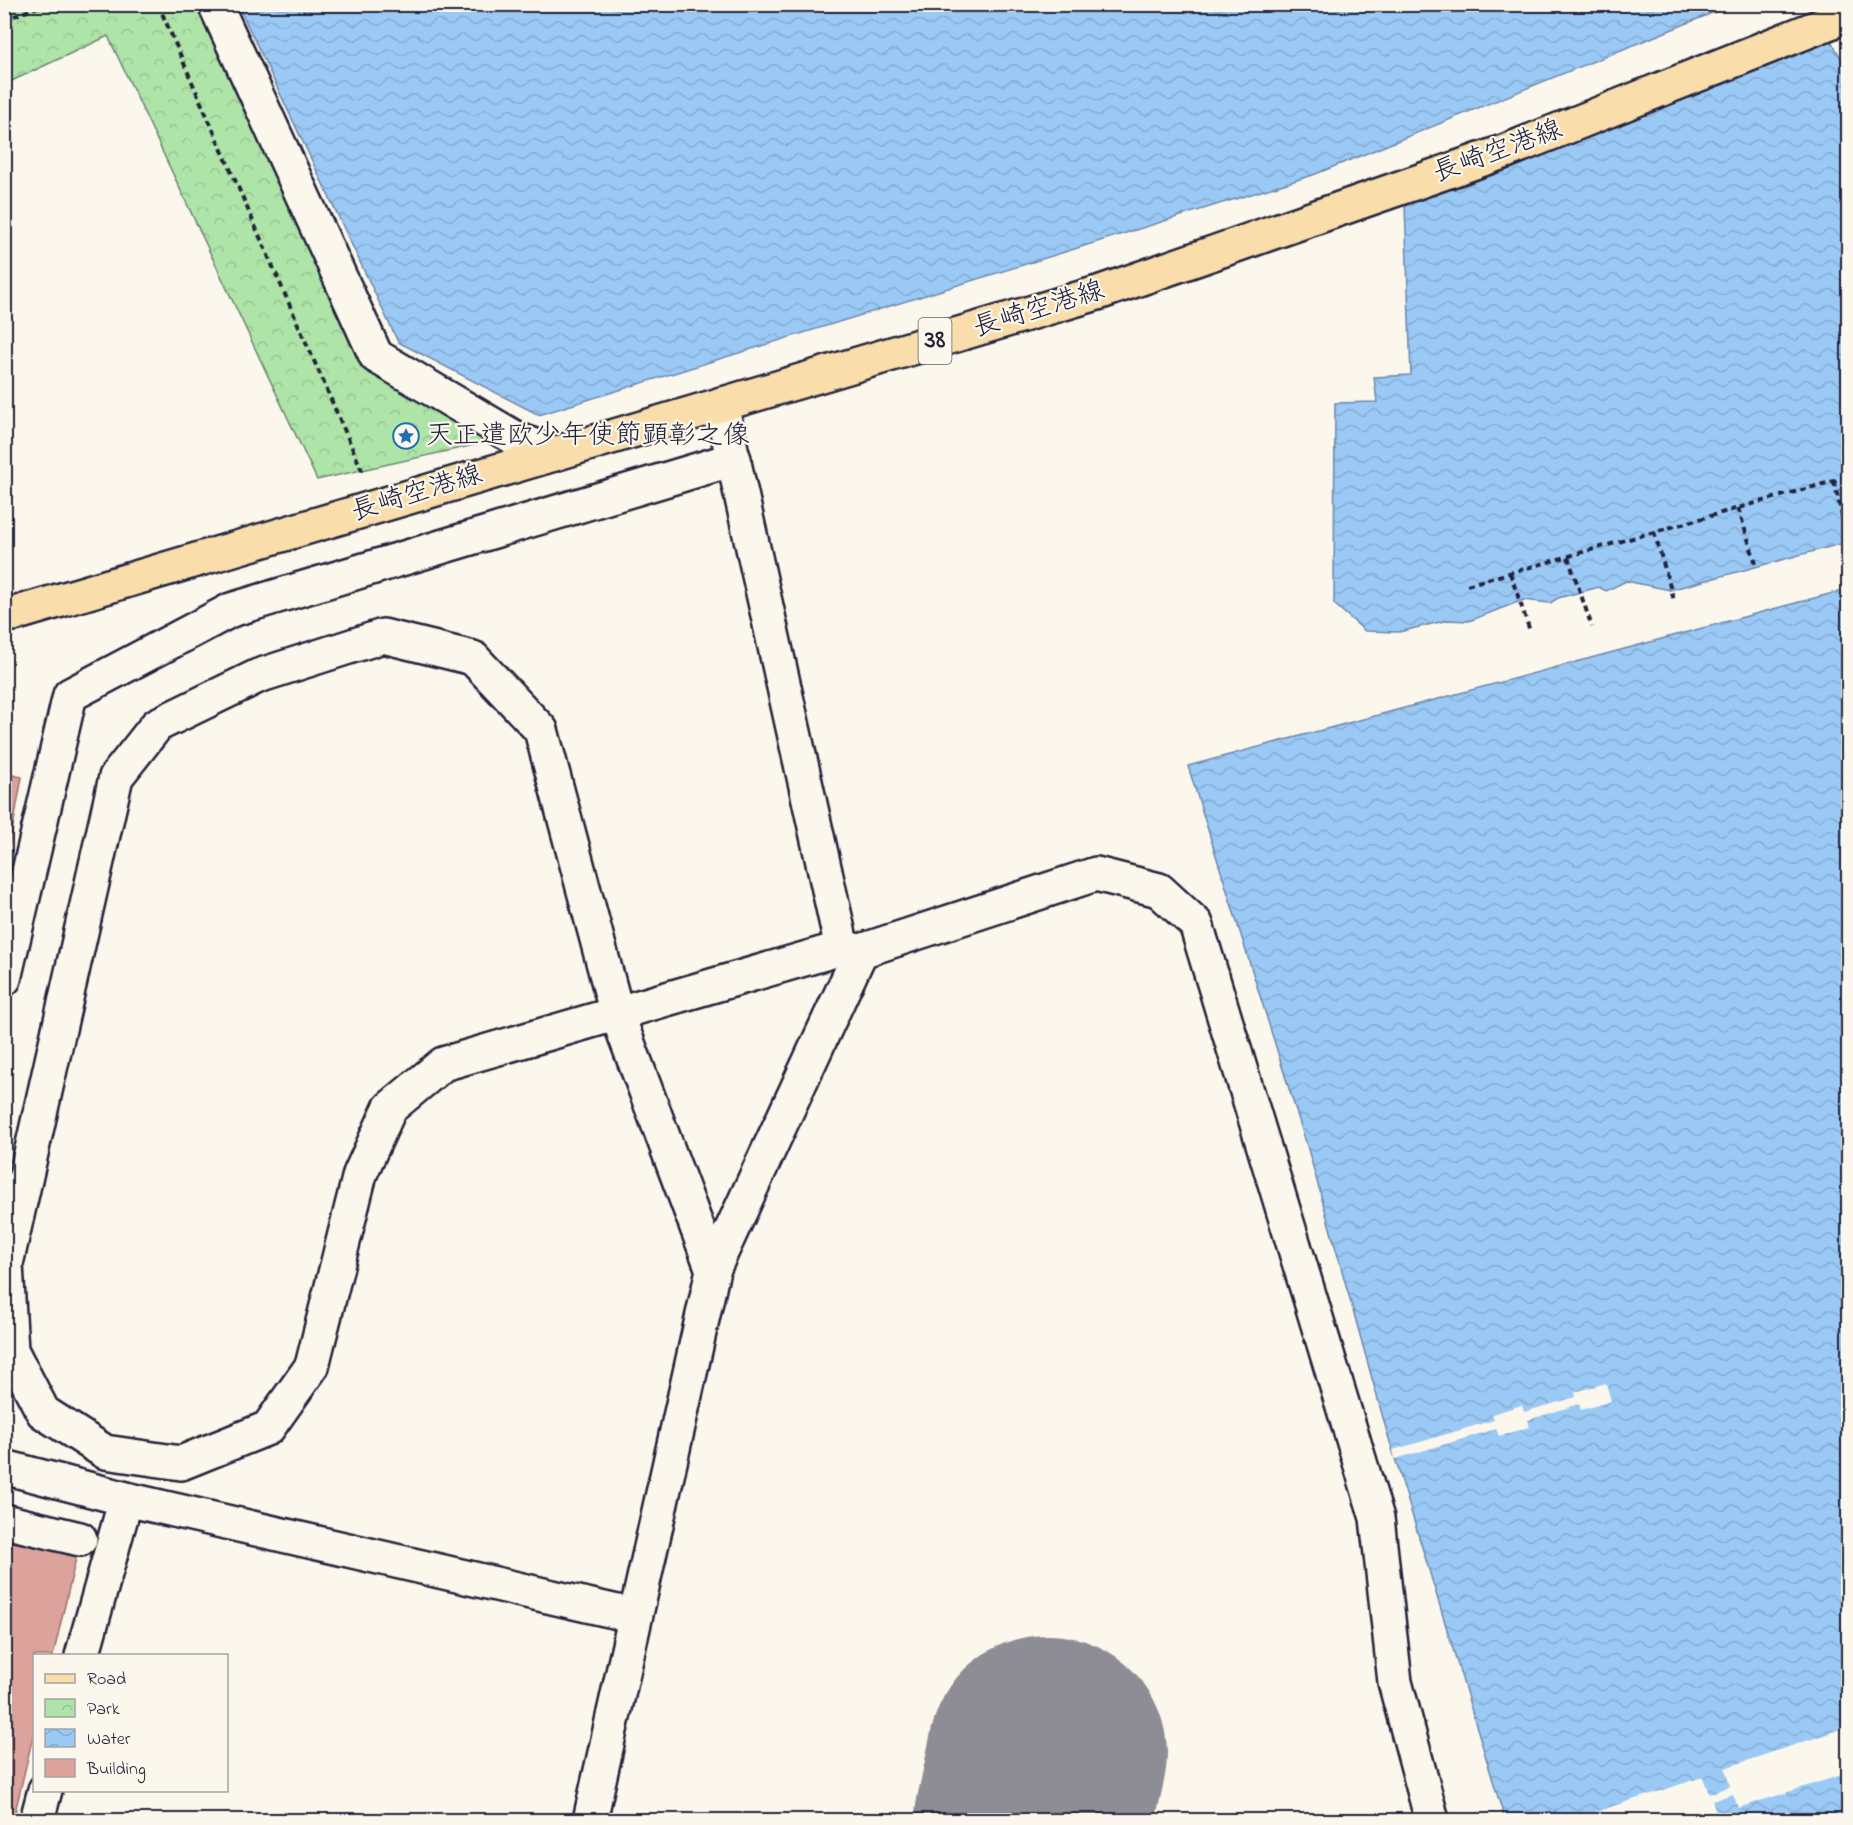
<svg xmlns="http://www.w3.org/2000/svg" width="1853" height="1825" font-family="'Indie Flower','Klee One',sans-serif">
<defs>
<pattern id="park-crowns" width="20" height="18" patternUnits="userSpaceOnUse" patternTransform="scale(1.5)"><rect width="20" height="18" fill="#aee4a7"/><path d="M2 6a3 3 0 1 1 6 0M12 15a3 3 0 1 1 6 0" fill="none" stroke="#95c391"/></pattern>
<pattern id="water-waves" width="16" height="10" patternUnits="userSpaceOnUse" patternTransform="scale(1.5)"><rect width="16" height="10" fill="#9ac9f5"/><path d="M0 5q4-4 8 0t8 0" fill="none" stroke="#84acd3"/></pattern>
</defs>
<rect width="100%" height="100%" fill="#fbf7ec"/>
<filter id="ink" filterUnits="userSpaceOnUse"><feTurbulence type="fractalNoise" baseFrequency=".0167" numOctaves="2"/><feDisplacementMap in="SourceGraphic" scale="12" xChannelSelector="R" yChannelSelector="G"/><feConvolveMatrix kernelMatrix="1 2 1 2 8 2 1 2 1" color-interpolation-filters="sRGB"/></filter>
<g filter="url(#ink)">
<polygon fill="url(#park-crowns)" stroke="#688371" stroke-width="1.5" points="4,5 210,5 384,352 511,437 317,480 108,36 5,84"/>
<g fill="url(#water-waves)" stroke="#6a86ab" stroke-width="1.5">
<polygon points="238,5 1732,5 1313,175 539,415 398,342"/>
<polygon points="1831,41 1845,65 1848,65 1848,542 1670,590 1626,581 1606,591 1599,587 1558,598 1550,603 1523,600 1469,621 1448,620 1399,632 1365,631 1334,604 1335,403 1377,402 1374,377 1411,375 1405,205"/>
<polygon points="1848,589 1848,1820 1505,1820 1387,1432 1308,1149 1188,766"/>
</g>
<g fill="#fbf7ec">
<polygon points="1606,1383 1611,1401 1581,1410 1579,1404 1528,1420 1529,1427 1499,1436 1496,1429 1395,1459 1393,1450 1494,1420 1492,1414 1522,1405 1524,1412 1576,1397 1575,1392"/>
<polygon points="1848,1727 1848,1773 1738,1808 1733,1794 1712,1801 1717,1816 1704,1820 1577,1820 1577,1818 1703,1777 1709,1794 1730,1786 1725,1768"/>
</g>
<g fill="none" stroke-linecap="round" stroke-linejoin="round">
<polyline stroke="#8e8c94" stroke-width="238" points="1034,1820 1048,1754"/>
</g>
<g fill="#dca29c" stroke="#9a716d" stroke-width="1.5">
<polygon points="4,773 22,777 4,877"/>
<polygon points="4,1522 80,1541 53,1656 34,1656 34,1732 13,1821 4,1821"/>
</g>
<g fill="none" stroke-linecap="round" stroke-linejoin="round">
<g stroke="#22223b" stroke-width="38">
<g id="minor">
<polyline points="215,4 376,356 515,438 554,454"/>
<polyline points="721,404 842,948"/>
<polyline points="4,979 70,695 231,610 734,459"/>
<polyline points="713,1270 861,951"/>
<polyline points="4,1467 126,1499"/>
<polyline points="4,1521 80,1539"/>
<polyline points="82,1656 126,1499 635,1616"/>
<polyline points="37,1820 45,1790"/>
<polyline points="590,1820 713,1270 617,1014 541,730 473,658 383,636 258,676 157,725 116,777 6,1264 11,1350 43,1412 105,1452 181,1463 268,1428 312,1366 360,1174 390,1108 443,1064 842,948 861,951 1096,874 1159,890 1196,924 1377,1518 1395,1682 1432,1820"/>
</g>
</g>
<g stroke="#22223b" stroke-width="38">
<polyline id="major" points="4,614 14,614 1101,292 1506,151 1848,15"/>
</g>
<g stroke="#22223b" stroke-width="4" stroke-dasharray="6 4.5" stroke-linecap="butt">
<polyline points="158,4 364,475"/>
<polyline points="4,20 45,4"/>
<polyline points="1834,481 1848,542"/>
<polyline points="1738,508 1757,567"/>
<polyline points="1654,532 1674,600"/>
<polyline points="1568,557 1592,627"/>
<polyline points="1510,573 1530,631"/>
<polyline points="1467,585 1848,477"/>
</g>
<use href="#minor" stroke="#fbf7ec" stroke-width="33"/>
<use href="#major" stroke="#f9deab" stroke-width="33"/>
</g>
</g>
<defs>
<g id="sight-ring" transform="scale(1.35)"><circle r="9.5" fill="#fbf7ec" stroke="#1f6fb2" stroke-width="1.5"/><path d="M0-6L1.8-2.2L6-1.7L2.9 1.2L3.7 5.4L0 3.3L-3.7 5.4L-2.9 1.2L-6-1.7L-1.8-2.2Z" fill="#1f6fb2"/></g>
</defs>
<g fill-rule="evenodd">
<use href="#sight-ring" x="406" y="436"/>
</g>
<g text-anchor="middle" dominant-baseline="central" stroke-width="4.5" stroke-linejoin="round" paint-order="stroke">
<rect fill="#fbf7ec" stroke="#636270" stroke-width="1.5" x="918.5" y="318" width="33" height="46" rx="4.5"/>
<g font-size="26" font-weight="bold" fill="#22223b">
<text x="935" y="341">38</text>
</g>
<g font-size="27" fill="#22223b" stroke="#fbf7ec">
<text transform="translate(1498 152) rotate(-20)">長崎空港線</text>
<text transform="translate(1039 310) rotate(-17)">長崎空港線</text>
<text transform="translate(417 494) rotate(-17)">長崎空港線</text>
</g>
<g font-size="27" fill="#22223b" stroke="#fbf7ec" text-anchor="start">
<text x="426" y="436">天正遣欧少年使節顕彰之像</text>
</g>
</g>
<rect width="1853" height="1825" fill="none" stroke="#fbf7ec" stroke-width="24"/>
<rect x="12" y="12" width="1829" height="1801" fill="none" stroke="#22223b" stroke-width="2" filter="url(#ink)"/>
<rect x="33" y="1654" width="195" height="138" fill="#fbf7ec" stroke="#a4a2a5" stroke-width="1.5"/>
<rect x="45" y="1674" width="30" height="9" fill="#f9deab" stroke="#a4a2a5" stroke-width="1.5"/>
<text x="87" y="1684" font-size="18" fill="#22223b">Road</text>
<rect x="45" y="1699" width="30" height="18" fill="url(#park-crowns)" stroke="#a4a2a5" stroke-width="1.5"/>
<text x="87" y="1714" font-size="18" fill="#22223b">Park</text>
<rect x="45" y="1729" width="30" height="18" fill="url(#water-waves)" stroke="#a4a2a5" stroke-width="1.5"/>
<text x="87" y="1744" font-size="18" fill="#22223b">Water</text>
<rect x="45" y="1759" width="30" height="18" fill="#dca29c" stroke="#a4a2a5" stroke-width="1.5"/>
<text x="87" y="1774" font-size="18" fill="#22223b">Building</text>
</svg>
